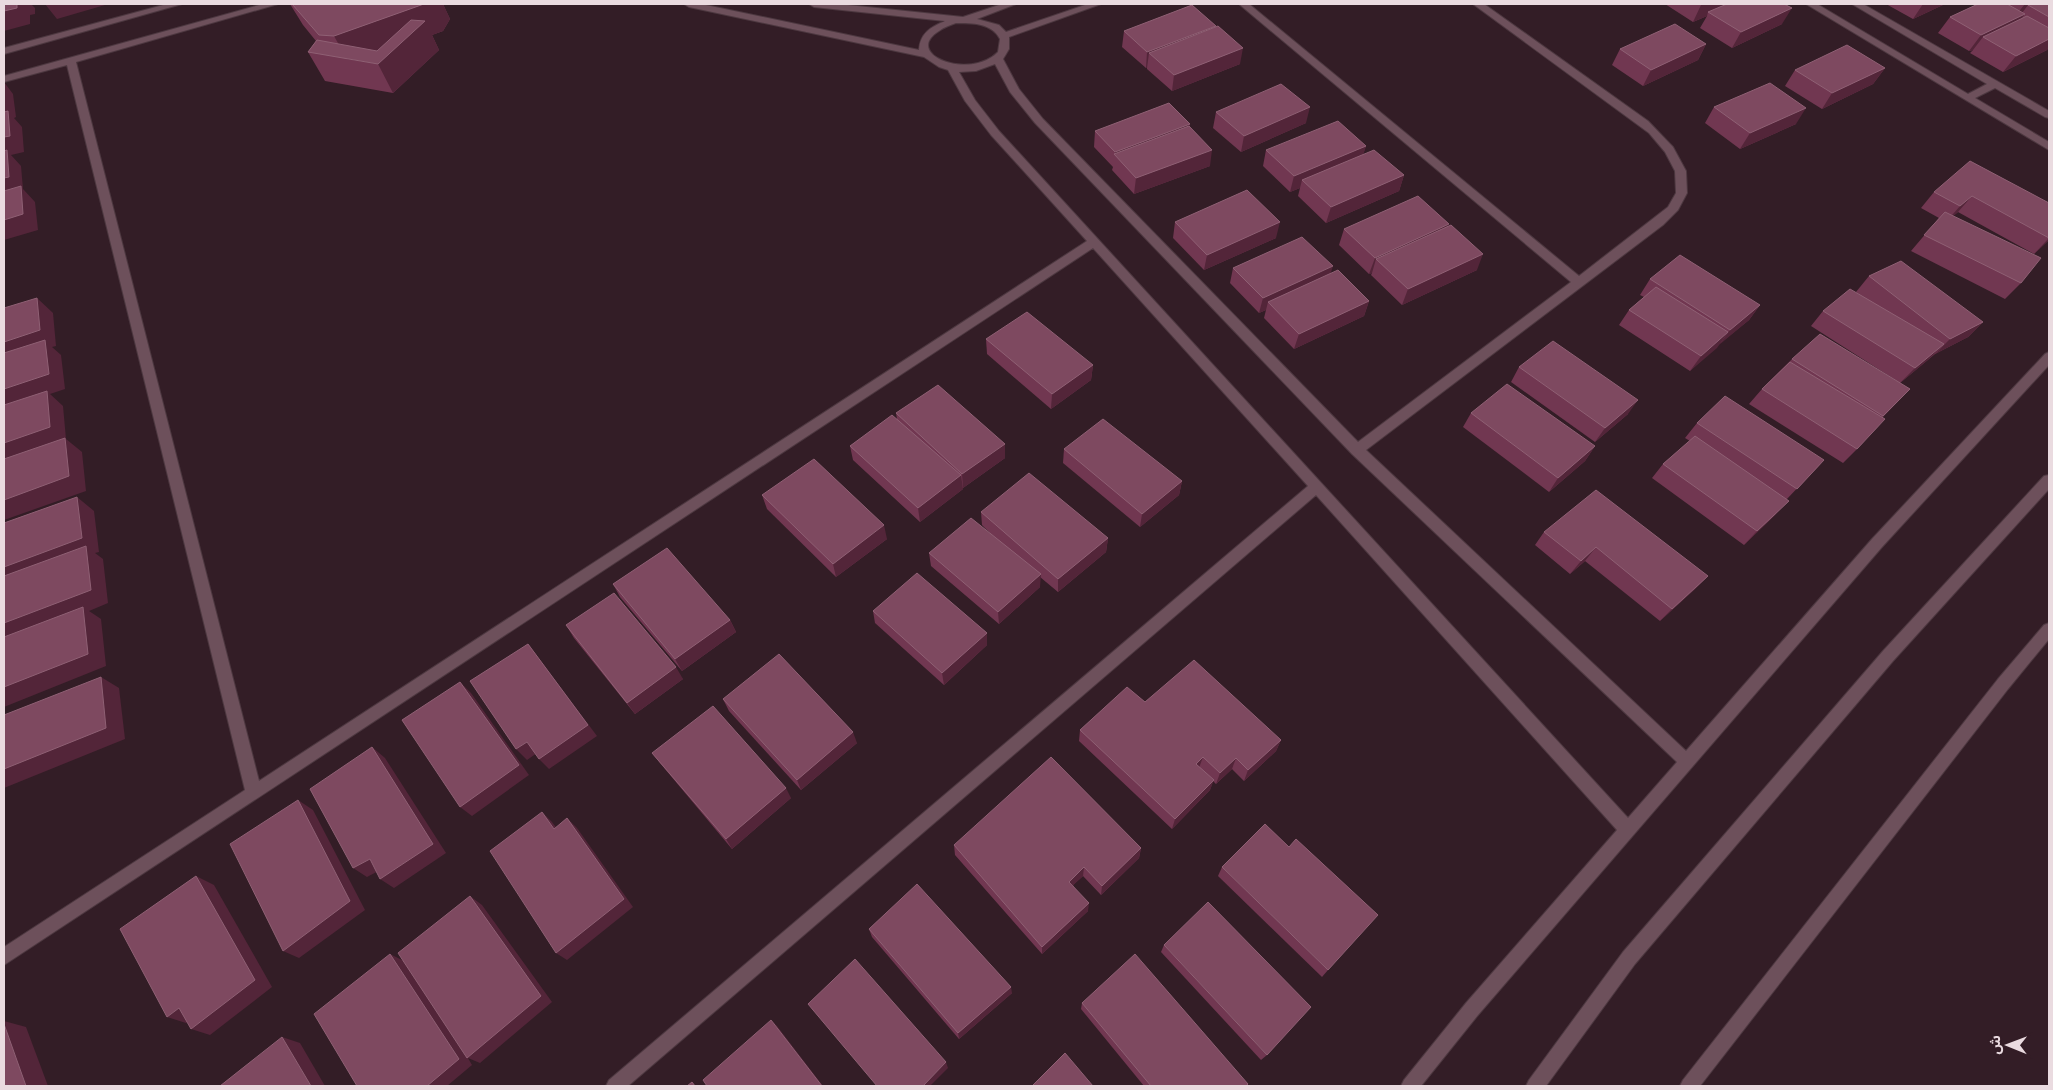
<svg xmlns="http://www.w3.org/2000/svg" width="2053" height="1090" font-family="'PT Sans','Noto Sans Arabic',sans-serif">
<rect width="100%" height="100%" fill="#331d26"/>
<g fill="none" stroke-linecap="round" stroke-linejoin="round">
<g stroke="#4d3840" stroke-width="2">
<g id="minor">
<polygon points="167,4 182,4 4,54 4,48"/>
<path d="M263,4h15l-202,58 183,719 828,-540 -96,-106 -26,-34 -17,-31 -9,-3 -15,-10 -235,-50 -5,-3h17l218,46c1,-17 12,-23 26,-29l-131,-14 -5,-3h29l125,13 39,-13h14l-39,15 22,6 7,7 82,-28h13l-92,33v12l-6,10 16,30 24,30 315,323 213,-160 -332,-278h10l330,272 89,-69 8,-14 -1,-22 -10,-19 -16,-19 -176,-129h11l164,117 25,26 13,24 1,22 -9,17 -15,15 -297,225 320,301 186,-212 173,-185 4,-2v13l-167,182 -404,468 -57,71h-20l3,-6 62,-77 151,-173 -301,-335 -688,591h-22l3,-6 699,-594 -215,-238 -1089,717v-18l241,-157 -178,-725 -63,17v-6zM956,23c16,0 36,0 44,16l-2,13c-29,29 -96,2 -59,-21 5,-4 12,-6 17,-8zM995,64l15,28 25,31 317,331 325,308 -49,56 -629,-687 -24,-31 -16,-28 17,-1z"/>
<polygon points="1806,4 1817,4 1968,94 1987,84 1852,4 1863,4 2049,111 2049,118 2045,117 1995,88 1975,98 2049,142 2049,150"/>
</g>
</g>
<g stroke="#4d3840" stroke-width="2">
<g id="tertiary">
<polygon points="2049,475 2049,489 1893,661 1635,964 1546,1086 1526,1086 1529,1080 1623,952 1883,651 2044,476"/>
<polygon points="2049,623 2049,639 2008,689 1700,1086 1680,1086 1683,1080 1998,679 2044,625"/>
</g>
</g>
<use href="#minor" fill="#6d505b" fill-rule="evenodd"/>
<use href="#tertiary" fill="#6d505b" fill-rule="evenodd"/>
</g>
<g fill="#713751">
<polygon points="290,4 443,4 450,19 443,31 432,35 439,50 393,93 325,81 308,52 316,41 303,25"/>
<polygon points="1665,4 1784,4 1782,24 1732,48 1700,28 1707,16 1693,22"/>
<polygon points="1886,4 1945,4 1913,19"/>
<polygon points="1978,4 2049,4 2049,47 2047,50 2003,72 1970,53 1973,50 1969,51 1938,33 1950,17"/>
<polygon points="1216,27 1240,64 1172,91 1147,69 1147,68 1146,68 1122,47 1124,31"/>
<polygon points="1706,44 1698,60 1643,86 1612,65 1620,49"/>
<polygon points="1885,68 1873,84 1822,109 1785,86 1795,70"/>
<polygon points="1714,107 1796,124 1740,149 1705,123"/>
<polygon points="1216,112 1306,123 1241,152 1213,128"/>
<polygon points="1190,124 1189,127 1210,166 1134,194 1112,170 1113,167 1094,147 1095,131"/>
<polygon points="1366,146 1363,154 1404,175 1399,191 1326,223 1298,196 1300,188 1290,192 1263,166 1266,150"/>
<polygon points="1934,192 2049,203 2049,240 2034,254 1958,212 1953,216 2021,283 2005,299 1911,251 1939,218 1921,208"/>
<polygon points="1175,222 1276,238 1204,270 1173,238"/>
<polygon points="1448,227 1477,270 1402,305 1371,275 1372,273 1369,274 1339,245 1344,229"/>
<polygon points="1233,268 1330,274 1369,301 1364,316 1294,349 1264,318 1266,310 1259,313 1230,283"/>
<polygon points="1869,276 1983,322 1968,337 1935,354 1929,359 1900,383 1811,326 1823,311 1860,295 1856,292"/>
<polygon points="1650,279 1760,305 1749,320 1718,345 1690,371 1619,325 1629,310 1644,297 1640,295"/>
<polygon points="986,339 1093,365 1091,380 1051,409 987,354"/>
<polygon points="1792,359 1910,389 1882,418 1857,449 1843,463 1749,404 1762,389"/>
<polygon points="1519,367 1628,414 1595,442 1511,382"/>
<polygon points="896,413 1005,458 963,488 962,488 963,489 920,522 853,460 850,446 897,419"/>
<polygon points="1471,413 1595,446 1585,461 1549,492 1463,427"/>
<polygon points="1697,423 1824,460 1786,500 1775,515 1744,545 1652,478 1663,464 1690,441 1685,438"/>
<polygon points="1064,449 1182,481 1179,495 1140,527 1063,463"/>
<polygon points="762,495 887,539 836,577 767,509"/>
<polygon points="981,512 1108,538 1106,552 1058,592 1040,577 1040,587 999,624 931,566 929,553 993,536 982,525"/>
<polygon points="1544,532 1708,576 1695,589 1660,621 1585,561 1570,574 1535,545"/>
<polygon points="613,584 730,620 736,632 682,671 620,597"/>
<polygon points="873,611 987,645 944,685 875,623"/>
<polygon points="566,625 683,679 635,714 574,638"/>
<polygon points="723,699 857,743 801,790 729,711"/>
<polygon points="1145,702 1281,740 1276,751 1244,781 1232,769 1216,784 1213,781 1210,790 1172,829 1079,741 1080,730"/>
<polygon points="652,753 791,798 732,849 660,763"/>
<polygon points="954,845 1141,848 1139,858 1101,895 1083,876 1073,885 1088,911 1042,954 955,855"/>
<polygon points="1222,867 1328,970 1322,977 1218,876"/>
<polygon points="869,929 1012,993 959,1039 872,937"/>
<polygon points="1164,945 1267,1055 1261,1060 1161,952"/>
<polygon points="1082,1003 1246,1086 1144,1086 1081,1009"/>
</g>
<g fill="#532539">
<polygon points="17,4 31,4 35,8 35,14 30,15 30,24 4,31 4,11"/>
<polygon points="45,4 105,4 105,5 57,19"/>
<polygon points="424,4 443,4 450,19 443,31 432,35 439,50 393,93 378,64 347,59 334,36"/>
<polygon points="1705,4 1734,4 1708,12 1707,16 1693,22 1701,5"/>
<polygon points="1923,4 1945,4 1913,19"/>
<polygon points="2025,4 2045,4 2028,5 2019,17 2012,20"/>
<polygon points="1792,8 1782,24 1732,48 1741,32"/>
<polygon points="2025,14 2013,30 1983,37 1973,50 1969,51 1981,35"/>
<polygon points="1216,26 1214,42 1149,53 1147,68 1146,68 1147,52"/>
<polygon points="2049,39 2049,47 2047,50 2003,72 2016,56"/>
<polygon points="1706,44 1698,60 1643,86 1651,70"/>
<polygon points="1243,48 1240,64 1172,91 1174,75"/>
<polygon points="1885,68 1873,84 1822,109 1832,93"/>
<polygon points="4,82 13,94 16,117 14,118 22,127 24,152 11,155 21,166 23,189 35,202 38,230 4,240"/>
<polygon points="1310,107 1306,123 1241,152 1244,136"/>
<polygon points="1806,108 1796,124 1740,149 1750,133"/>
<polygon points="1190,124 1187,140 1115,155 1115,152"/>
<polygon points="1366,146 1361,162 1302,180 1300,188 1290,192 1294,176"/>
<polygon points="1212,150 1210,166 1134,194 1136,178"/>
<polygon points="1404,175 1399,191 1326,223 1331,207"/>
<polygon points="1972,196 1958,212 1946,222 1960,206"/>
<polygon points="1280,222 1276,238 1204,270 1207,255"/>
<polygon points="1449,224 1443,240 1376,259 1372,273 1369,274 1375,258"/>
<polygon points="2049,238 2049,240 2034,254"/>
<polygon points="1483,254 1477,270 1402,305 1408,289"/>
<polygon points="1333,266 1328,282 1268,302 1266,310 1259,313 1263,298"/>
<polygon points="37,298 53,313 56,346 52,347 61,355 65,389 50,394 63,406 66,439 82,452 86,491 4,520 4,342"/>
<polygon points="1369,301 1364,316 1294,349 1299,334"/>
<polygon points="1760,305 1749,320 1719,345 1730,330"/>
<polygon points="1983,322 1968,337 1935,354 1950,339"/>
<polygon points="1728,332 1717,348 1690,371 1701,356"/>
<polygon points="1944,344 1929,359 1900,383 1915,368"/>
<polygon points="1093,365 1091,380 1051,409 1052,394"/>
<polygon points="1638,400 1628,414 1595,442 1605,428"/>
<polygon points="1005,444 1005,458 963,488 962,474"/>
<polygon points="1595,446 1585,461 1549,492 1558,478"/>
<polygon points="961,475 963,489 920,522 918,508"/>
<polygon points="1182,481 1179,495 1140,527 1142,514"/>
<polygon points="77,497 94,511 99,552 95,553 103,559 108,603 89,611 101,619 106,666 4,707 4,567"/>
<polygon points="1789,501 1775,515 1744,545 1757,531"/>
<polygon points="884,525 887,539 836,577 833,564"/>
<polygon points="1108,538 1106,552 1058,592 1058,579"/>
<polygon points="1596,547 1585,561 1570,574 1581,561"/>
<polygon points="1041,574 1040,587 999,624 998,612"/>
<polygon points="1708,576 1695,589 1660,621 1672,609"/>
<polygon points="730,620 736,632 682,671 675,659"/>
<polygon points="987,633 987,645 944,685 942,673"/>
<polygon points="528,644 597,736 549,769 539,759"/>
<polygon points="676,667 683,679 635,714 627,703"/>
<polygon points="101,677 119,688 125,739 4,788 4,769"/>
<polygon points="460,682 471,693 529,775 472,816 460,807"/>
<polygon points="853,732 857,743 801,790 797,780"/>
<polygon points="1281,740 1276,751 1244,781 1248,770"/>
<polygon points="527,742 537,753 527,760 516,749"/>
<polygon points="372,747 385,758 446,853 394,888 380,879"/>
<polygon points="1203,757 1199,768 1196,764"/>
<polygon points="1236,758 1232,769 1216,784 1220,773"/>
<polygon points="1214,780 1210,790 1172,829 1175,819"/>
<polygon points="786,788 791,798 732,849 726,839"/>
<polygon points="298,800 313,810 365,910 299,958 283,951"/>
<polygon points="542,812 552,822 564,838 554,829"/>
<polygon points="567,818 577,828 633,907 567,960 556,953"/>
<polygon points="1141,848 1139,858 1101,895 1102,886"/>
<polygon points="370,859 384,868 367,877 353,868"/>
<polygon points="1084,867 1083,876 1068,890 1069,882"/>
<polygon points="196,876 214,885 272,987 210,1035 191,1029"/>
<polygon points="470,896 482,905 552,1002 480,1063 468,1058 472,1065 447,1086 427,1086 390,954 404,961"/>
<polygon points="1089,903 1088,911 1042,954 1042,947"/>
<polygon points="1011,987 1012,993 959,1039 958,1033"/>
<polygon points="179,1008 198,1014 186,1023 167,1017"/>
<polygon points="771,1020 777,1026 823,1086 822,1086"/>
<polygon points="4,1021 26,1027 48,1086 26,1086 4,1024"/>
<polygon points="282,1037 300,1043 325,1086 311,1086"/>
<polygon points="946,1062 948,1068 930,1086 923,1086"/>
</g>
<g fill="#7e4960" stroke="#8f6074">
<polygon points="4,4 17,4 17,8 4,11"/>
<polygon points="292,4 424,4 334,36 319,35"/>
<polygon points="1727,4 1784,4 1792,8 1741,32 1708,12"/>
<polygon points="1978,4 2007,4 2025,14 1981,35 1950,17"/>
<polygon points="2030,4 2049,4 2049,17 2028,5"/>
<polygon points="1192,5 1216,26 1147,52 1124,31"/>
<polygon points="2027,16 2049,28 2049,39 2016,56 1983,37"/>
<polygon points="411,20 425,21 378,64 308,52 317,40 377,51"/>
<polygon points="1675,24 1706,44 1651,70 1620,49"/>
<polygon points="1218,26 1243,48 1174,75 1149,53"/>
<polygon points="1847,45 1885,68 1832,93 1795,70"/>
<polygon points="1770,83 1806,108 1750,133 1714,107"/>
<polygon points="1281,84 1310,107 1244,136 1216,112"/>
<polygon points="1169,103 1190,124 1115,152 1095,131"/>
<polygon points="8,111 10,136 4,137 4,112"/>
<polygon points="1338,121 1366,146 1294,176 1266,150"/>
<polygon points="1189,126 1212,150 1136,178 1114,154"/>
<polygon points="7,150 9,177 4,178 4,151"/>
<polygon points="1374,150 1404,175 1331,207 1302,180"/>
<polygon points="1970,161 2049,203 2049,238 1972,196 1960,206 1934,192"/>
<polygon points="21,186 23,214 4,220 4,191"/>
<polygon points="1247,190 1280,222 1207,255 1175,222"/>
<polygon points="1418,196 1449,224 1375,258 1344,229"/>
<polygon points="1945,212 2041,258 2021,283 1924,235"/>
<polygon points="1451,225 1483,254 1408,289 1376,259"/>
<polygon points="1302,237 1333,266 1263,298 1233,268"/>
<polygon points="1680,255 1760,305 1730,330 1650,279"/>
<polygon points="1901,261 1983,322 1950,339 1869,276"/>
<polygon points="1338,270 1369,301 1299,334 1268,302"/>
<polygon points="1656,287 1728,332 1701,356 1629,310"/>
<polygon points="1850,289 1944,344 1915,368 1823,311"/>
<polygon points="37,298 40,330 4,342 4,308"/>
<polygon points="1027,312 1093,365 1052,394 986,339"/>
<polygon points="1820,334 1910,389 1883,416 1792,359"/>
<polygon points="45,340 49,374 4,389 4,353"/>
<polygon points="1553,341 1638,400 1605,428 1519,367"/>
<polygon points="1790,362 1885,419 1857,449 1762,389"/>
<polygon points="1507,384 1595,446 1558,478 1471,413"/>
<polygon points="938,385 1005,444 962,474 896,413"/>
<polygon points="47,391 50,427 4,443 4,405"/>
<polygon points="1725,396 1824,460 1797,489 1697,423"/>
<polygon points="892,415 961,475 918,508 850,446"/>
<polygon points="1103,419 1182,481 1142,514 1064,449"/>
<polygon points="1695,436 1789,501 1757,531 1663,464"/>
<polygon points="65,438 69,476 4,500 4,459"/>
<polygon points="814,459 884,525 833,564 762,495"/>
<polygon points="1029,473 1108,538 1058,579 981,512"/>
<polygon points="1596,490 1708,576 1672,609 1596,547 1581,561 1544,532"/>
<polygon points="77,497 82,538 4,567 4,523"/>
<polygon points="971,518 1041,574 998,612 929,553"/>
<polygon points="86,546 91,590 4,623 4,576"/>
<polygon points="667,548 730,620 675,659 613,584"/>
<polygon points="917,573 987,633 942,673 873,611"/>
<polygon points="614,593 676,667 627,703 566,625"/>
<polygon points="83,607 88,654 4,687 4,637"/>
<polygon points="528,644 588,725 539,759 527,742 516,749 470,681"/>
<polygon points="779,654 853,732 797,780 723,699"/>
<polygon points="1194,660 1281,740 1248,770 1236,758 1220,773 1203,757 1196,764 1214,780 1175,819 1080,730 1127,687 1145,702"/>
<polygon points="101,677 106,728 4,769 4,715"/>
<polygon points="460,682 519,765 460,807 402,720"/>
<polygon points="713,706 786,788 726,839 652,753"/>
<polygon points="372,747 433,844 380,879 370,859 353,868 310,789"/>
<polygon points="1051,757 1141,848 1102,886 1084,867 1069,882 1089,903 1042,947 954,845"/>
<polygon points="298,800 350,901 283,951 230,844"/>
<polygon points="542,812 554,829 567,818 624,899 556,953 490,851"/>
<polygon points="1265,824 1289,847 1296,839 1378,915 1328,970 1222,867"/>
<polygon points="196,876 255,980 191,1029 179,1008 167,1017 120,929"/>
<polygon points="917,884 1011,987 958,1033 869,929"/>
<polygon points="470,896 541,996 467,1058 398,953"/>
<polygon points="1208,902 1311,1007 1267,1055 1164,945"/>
<polygon points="390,954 459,1059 427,1086 357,1086 314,1014"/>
<polygon points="1135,954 1248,1084 1246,1086 1151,1086 1082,1003"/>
<polygon points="855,959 946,1062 923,1086 877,1086 808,1004"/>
<polygon points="771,1020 822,1086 707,1086 703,1080"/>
<polygon points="4,1024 26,1086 4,1086"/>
<polygon points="282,1037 311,1086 220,1086"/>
<polygon points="1065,1053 1093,1086 1032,1086"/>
<polygon points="692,1082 695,1086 687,1086"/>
</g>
<rect width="2053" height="1090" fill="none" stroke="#eadbe0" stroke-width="10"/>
<g transform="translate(2008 1045) rotate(271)" stroke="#331d26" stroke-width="4" paint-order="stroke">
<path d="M0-4L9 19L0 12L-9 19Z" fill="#eadbe0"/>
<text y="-8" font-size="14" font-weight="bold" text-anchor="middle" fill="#eadbe0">ش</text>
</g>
</svg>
